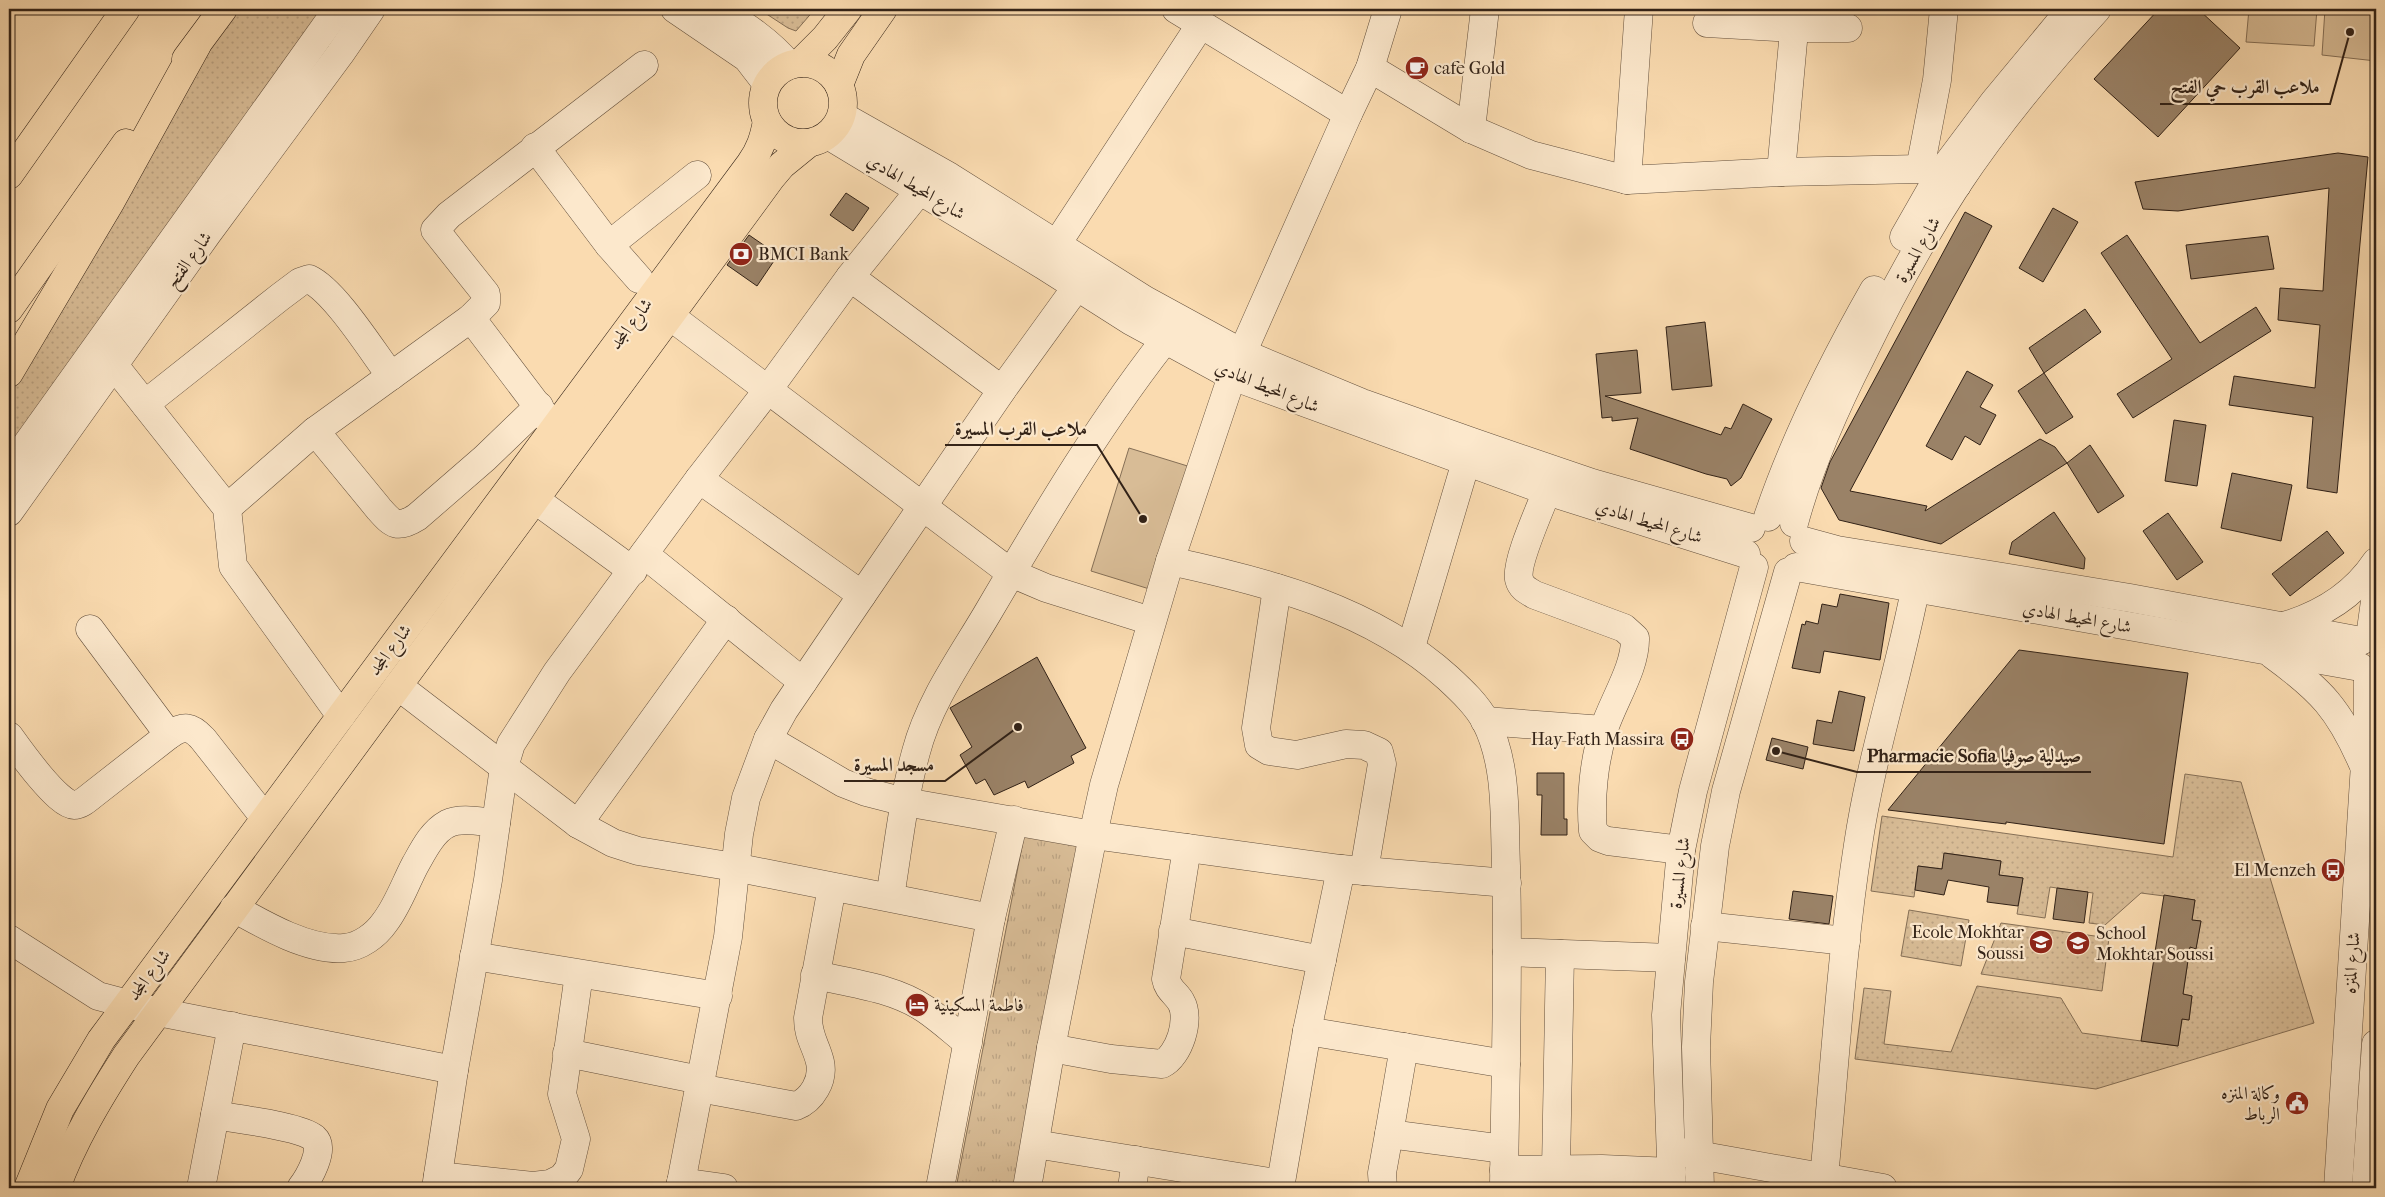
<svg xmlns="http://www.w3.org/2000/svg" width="2385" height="1197" font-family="'IM FELL French Canon',Amiri,serif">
<defs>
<pattern id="grass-dots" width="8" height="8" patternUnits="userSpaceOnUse" patternTransform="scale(1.25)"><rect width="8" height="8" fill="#d8bc96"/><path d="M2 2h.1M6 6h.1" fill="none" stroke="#baa181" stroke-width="1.8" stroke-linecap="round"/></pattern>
<pattern id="park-tufts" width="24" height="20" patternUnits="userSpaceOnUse" patternTransform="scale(1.25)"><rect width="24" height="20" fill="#d8bc96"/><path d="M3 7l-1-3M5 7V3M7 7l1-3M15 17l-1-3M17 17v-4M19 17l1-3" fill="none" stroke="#baa181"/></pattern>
</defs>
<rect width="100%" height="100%" fill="#fadbb0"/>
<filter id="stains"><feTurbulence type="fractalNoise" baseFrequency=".004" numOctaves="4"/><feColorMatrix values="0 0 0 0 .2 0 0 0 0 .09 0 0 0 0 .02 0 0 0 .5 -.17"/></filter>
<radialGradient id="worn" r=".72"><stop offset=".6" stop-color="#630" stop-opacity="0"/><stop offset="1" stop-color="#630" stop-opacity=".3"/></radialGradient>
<g fill="url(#grass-dots)" stroke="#856f56">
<polygon points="237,9 322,9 9,452 9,396 198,62"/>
<polygon points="768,9 815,9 796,31 788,28 765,13"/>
<polygon points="2185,774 2241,782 2314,1023 2096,1089 1855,1059 1864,988 1891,991 1884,1044 1951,1052 1977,986 2061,998 2082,1033 2178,1046 2182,1019 2189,1020 2192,996 2183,994 2190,947 2196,948 2201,921 2192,920 2195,900 2141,893 2105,925 2089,923 2093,893 2050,887 2045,918 2017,914 2023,878 1999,875 2001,861 1945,853 1942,869 1918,866 1914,897 1871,891 1882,816 2173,857"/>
<polygon points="1909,910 1969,920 1961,966 1901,956"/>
<polygon points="2001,923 2109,938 2102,991 1981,974"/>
</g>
<polygon fill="url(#park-tufts)" stroke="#856f56" points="1025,831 1085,843 1019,1188 956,1188"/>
<g fill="#d8bc96" stroke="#856f56">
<polygon points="2249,9 2317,9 2314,46 2246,42"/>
<polygon points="2325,9 2376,9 2376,61 2322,55"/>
<polygon points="1129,448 1194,468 1156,591 1091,571"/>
</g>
<g fill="#9a8267" stroke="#322217">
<polygon points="2159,9 2198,9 2240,48 2158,137 2094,79"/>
<polygon points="2338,153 2368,157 2337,493 2307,488 2313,417 2229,405 2234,376 2315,388 2320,325 2278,320 2280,288 2323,291 2329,188 2178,211 2143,209 2135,182"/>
<polygon points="846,193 869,208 853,231 830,215"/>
<polygon points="2053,208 2078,222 2043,282 2019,268"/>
<polygon points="1965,212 1992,226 1850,491 1927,506 1925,511 2040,439 2055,447 2067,463 1941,544 1839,520 1821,488 1830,462"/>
<polygon points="749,235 778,255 757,286 727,265"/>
<polygon points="2127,235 2200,343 2256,307 2271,331 2133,418 2117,394 2172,359 2101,253"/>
<polygon points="2268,236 2274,269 2191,279 2186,245"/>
<polygon points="2085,309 2101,332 2044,373 2029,348"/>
<polygon points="1705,322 1712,386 1672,390 1666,327"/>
<polygon points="1637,350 1641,393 1605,396 1721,435 1725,427 1731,429 1743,404 1772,419 1741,478 1731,486 1727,479 1706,474 1630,449 1638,418 1612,421 1612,417 1602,418 1596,354"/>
<polygon points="1967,371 1993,385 1980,407 1996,415 1980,445 1965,436 1952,460 1926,446"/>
<polygon points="2044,373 2073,417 2046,434 2018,391"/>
<polygon points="2174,420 2206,425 2197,486 2165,481"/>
<polygon points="2090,445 2124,496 2098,513 2067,463"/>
<polygon points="2232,473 2292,485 2281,541 2221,528"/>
<polygon points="2054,512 2085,558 2084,569 2009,554 2012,542"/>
<polygon points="2168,513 2203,562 2177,580 2143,531"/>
<polygon points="2327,531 2344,553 2290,596 2272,574"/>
<polygon points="1840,594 1889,603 1880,660 1824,651 1820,673 1792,668 1802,624 1805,625 1806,621 1818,624 1822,604 1837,607"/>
<polygon points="2019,650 2188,673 2164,844 2006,822 2006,824 1888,810"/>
<polygon points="1037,657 1086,748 1071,756 1074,763 1028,788 1025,781 994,795 985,779 976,784 960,755 972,747 950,708"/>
<polygon points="1839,691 1865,697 1854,751 1813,744 1817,720 1832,723"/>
<polygon points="1772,738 1808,747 1803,769 1766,760"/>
<polygon points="1537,773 1564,773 1564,819 1567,819 1567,835 1541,835 1542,795 1537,795"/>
<polygon points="1944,853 2001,861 1999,875 2023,878 2018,906 1987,902 1989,887 1948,880 1944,895 1915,890 1918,866 1942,869"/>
<polygon points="2057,888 2088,892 2084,923 2053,919"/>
<polygon points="1793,891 1833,896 1829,924 1789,919"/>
<polygon points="2164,895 2195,900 2192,920 2201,921 2196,949 2190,947 2183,994 2192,996 2189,1020 2182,1019 2178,1046 2141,1041"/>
</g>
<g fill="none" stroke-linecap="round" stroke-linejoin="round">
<g stroke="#64503d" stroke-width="29">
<g id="minor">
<polyline points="675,9 747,58 767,84"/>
<path d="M718,9c26,16 51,32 71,56"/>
<polyline points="1176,9 1348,114"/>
<polyline points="1707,23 1794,28 1848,28"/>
<polyline points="1370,68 1471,129 1531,155 1627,180 1781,172 1920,169 1940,174 1957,185"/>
<polyline points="842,116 950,177 1145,300 1242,353 1362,403 1472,442 1592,483 1751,528"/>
<polyline points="1471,129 1485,9"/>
<polyline points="828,135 1043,265 1131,321 1232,376 1547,491 1746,554"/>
<polyline points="535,147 609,245 639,279"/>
<polyline points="1920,169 1937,80 1944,9"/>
<polyline points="1781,172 1796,9"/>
<polyline points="1627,180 1639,9"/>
<polyline points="1904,237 1940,174 1994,102 2071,9"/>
<polyline points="609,245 697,175"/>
<polyline points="1047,259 1201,24"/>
<polyline points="850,277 1002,390"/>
<polyline points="670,316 1011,573 1046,588 1151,621"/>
<polyline points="471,318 549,421"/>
<polyline points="113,364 227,508 233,566 341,716"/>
<path d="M145,404l135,-107 20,-15 9,-3c26,12 63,72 82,97"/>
<path d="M315,431l64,78c14,16 19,20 38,8l68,-59 54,-52"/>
<polyline points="9,469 338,9"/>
<path d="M1553,475c-7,22 -38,85 -34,104 2,9 9,12 16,16l89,33 11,10c1,29 -22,63 -31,91 -10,31 -14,70 -11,102l7,7 8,3 73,9"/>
<polyline points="699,479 862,595"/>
<polyline points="515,485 633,571"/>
<polyline points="227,508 315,431 471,318 486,303 486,294 435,230 449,215 644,65"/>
<polyline points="9,512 207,234 340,54 371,9"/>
<path d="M1768,517c27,-80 65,-155 106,-227"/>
<path d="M1794,523c16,-59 40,-113 68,-168 28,-58 59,-115 94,-169 41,-62 91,-122 141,-177"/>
<polyline points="1804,541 1837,550 2130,598 2361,641"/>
<polyline points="644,554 803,682"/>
<path d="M1170,561c98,21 202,48 278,117 14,13 29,27 38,44 22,44 18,96 20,144 3,107 -1,215 -2,322"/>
<polyline points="1796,567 2360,667"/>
<polyline points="1277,588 1256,728 1259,745 1269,751 1297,755 1346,744 1364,745 1379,752 1382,764 1364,871"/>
<path d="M2284,626c37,-11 70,-31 92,-64"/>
<polyline points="90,629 169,735"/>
<polyline points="2371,630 2376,594"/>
<polyline points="1411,647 1471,445"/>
<path d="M2273,655c48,35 66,54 90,109"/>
<polyline points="398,686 578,824 613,843 638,851 734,867 991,918"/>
<polyline points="1485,721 1604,730"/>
<path d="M9,736c10,14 49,69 65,69 6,0 12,-5 17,-9l78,-61c15,-10 22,-9 34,4l62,79"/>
<polyline points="768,739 843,783 866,792 905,802 1093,835 1341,869 1507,883"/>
<polyline points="578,824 726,619"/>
<path d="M890,897c8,-48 13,-98 26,-145 13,-50 45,-94 71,-138 58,-99 117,-199 189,-288"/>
<path d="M234,908c30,17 75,43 110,40 16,-1 32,-13 41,-26 13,-17 20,-38 30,-57 8,-14 17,-33 32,-41 15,-7 34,-2 49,-1"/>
<polyline points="1705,926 1846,941"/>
<polyline points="1173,931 1322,960"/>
<polyline points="9,939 98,996 158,1012 454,1070"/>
<polyline points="1507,952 1671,958"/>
<polyline points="474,956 718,996"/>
<path d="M815,975c36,8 79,13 110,34 15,10 29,23 43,34"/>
<polyline points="1307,1031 1506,1064"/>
<polyline points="1404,1047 1389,1134 1504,1149"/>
<path d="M1051,1048l60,11 51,5c17,-8 29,-45 19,-62 -5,-9 -13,-12 -15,-23l21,-131"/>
<polyline points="567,1053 700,1080"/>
<path d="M699,1088l97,18c16,-6 28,-26 24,-44 -4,-17 -12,-25 -12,-44l24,-131"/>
<path d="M215,1115c21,4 85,11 99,23 12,11 -6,41 -13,50"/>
<polyline points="1035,1144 1281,1184"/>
<polyline points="1681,1152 1883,1188"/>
<polyline points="1556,1169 1560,954"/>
<polyline points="1504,1170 1602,1169 1672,1172"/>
<polyline points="438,1176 533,1186 550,1184 562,1178 569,1169 576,1139 562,1094 579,974"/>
<path d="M1824,1177c11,-111 17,-222 34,-332 14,-95 46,-186 62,-281"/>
<polyline points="681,1182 724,1188"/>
<polyline points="201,1188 232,1026"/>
<polyline points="436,1188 454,1070 488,880 504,767 511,744 557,672 699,479 767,391 850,277 920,190"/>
<polyline points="680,1188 728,937 739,834 746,798 768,739 784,710 862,595 1002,390 1091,267"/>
<polyline points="940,1188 991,918 1014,820"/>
<polyline points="1027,1188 1051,1048 1093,835 1104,785 1170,561 1232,376 1348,114 1370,68 1388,9"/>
<polyline points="1132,1188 1136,1160"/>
<polyline points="1280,1188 1307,1031 1341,869"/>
<polyline points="1383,1188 1382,1173 1389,1134"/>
<polyline points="1672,1188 1666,1015 1681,850 1693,791 1754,567"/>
<polyline points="1700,1188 1696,1047 1699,982 1715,846 1726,791 1788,572"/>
<polyline points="2338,1188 2368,717 2368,678"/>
<polyline points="2366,1188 2376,1044"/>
</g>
</g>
<g stroke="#322217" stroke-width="29">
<g id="major">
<circle cx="803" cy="103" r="40"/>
<polyline points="800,63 825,38 848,9"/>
<polyline points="839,85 851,55 883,9"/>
<path d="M28,1188l32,-79 41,-69 649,-876c10,-14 14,-26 17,-43"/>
<path d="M56,1188c17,-47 43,-90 70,-132l645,-878 11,-13 27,-22"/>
</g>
</g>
<g stroke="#322217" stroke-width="29">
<g id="highway">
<polyline points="186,59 223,9"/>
<polyline points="9,175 126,9"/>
<polyline points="9,309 126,143"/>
<polyline points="9,373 111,201 197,45"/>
</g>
</g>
<use href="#minor" stroke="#fce8cc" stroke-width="28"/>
<use href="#major" stroke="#fadbb0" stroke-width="28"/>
<use href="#highway" stroke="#fadbb0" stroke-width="28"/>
</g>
<defs>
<g id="cafe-disc" transform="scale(1.25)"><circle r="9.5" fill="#8f2418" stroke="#fce8cc"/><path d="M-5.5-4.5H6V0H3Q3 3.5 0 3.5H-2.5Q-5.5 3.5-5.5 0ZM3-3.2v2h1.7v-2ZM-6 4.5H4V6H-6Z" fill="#fff"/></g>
<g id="bank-disc" transform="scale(1.25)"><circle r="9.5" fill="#8f2418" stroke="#fce8cc"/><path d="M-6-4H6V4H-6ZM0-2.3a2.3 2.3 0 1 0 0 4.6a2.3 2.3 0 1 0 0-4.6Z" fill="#fff"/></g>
<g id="bus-disc" transform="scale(1.25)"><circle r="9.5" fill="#8f2418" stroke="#fce8cc"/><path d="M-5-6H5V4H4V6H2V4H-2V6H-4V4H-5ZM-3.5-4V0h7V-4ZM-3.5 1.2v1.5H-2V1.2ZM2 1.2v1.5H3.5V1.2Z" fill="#fff"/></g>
<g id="school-disc" transform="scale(1.25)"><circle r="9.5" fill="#8f2418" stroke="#fce8cc"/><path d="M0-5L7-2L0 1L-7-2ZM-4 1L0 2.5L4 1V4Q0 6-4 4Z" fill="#fff"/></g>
<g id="hotel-disc" transform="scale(1.25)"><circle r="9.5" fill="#8f2418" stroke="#fce8cc"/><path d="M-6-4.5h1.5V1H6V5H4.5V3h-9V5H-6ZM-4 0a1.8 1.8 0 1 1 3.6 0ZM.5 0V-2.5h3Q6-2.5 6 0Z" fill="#fff"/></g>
<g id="civic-disc" transform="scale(1.25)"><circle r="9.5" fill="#8f2418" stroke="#fce8cc"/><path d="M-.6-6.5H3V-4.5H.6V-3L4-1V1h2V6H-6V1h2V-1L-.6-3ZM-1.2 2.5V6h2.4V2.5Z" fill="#fff"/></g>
</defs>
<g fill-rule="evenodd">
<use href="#cafe-disc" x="1417" y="68"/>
<use href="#bank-disc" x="741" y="254"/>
<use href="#bus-disc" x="1682" y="739"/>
<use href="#bus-disc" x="2333" y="870"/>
<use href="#school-disc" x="2041" y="942"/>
<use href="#school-disc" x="2078" y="943"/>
<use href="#hotel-disc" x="917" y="1005"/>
<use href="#civic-disc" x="2297" y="1103"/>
</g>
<g text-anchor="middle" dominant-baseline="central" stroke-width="4.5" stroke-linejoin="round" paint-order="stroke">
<g font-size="18" fill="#322217" stroke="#fce8cc" text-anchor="start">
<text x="1434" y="68">cafe Gold</text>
<text x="758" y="254">BMCI Bank</text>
<text x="1664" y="739" text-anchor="end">Hay Fath Massira</text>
<text x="2316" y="870" text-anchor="end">El Menzeh</text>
<text x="2024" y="932" text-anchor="end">Ecole Mokhtar<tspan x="2024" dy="21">Soussi</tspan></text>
<text x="2096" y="933">School<tspan x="2096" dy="21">Mokhtar Soussi</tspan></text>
<text x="934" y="1005">فاطمة المسكينية</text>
<text x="2280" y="1093" text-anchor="end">وكالة المنزه<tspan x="2280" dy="21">الرباط</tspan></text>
</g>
<g font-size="18" fill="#322217" stroke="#fce8cc">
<text transform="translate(916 187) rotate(31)">شارع المحيط الهادي</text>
<text transform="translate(1918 250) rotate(-60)">شارع المسيرة</text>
<text transform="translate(189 260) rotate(-54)">شارع الفتح</text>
<text transform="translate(631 324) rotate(-53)">شارع المجد</text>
<text transform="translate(1267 387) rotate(22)">شارع المحيط الهادي</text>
<text transform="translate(1649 522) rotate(17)">شارع المحيط الهادي</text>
<text transform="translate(2077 618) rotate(10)">شارع المحيط الهادي</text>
<text transform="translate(390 650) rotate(-53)">شارع المجد</text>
<text transform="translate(1680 873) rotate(-83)">شارع المسيرة</text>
<text transform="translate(2352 963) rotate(-86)">شارع المنزه</text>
<text transform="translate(149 975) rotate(-53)">شارع المجد</text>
</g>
</g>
<path fill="none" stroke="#322217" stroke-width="2" d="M2350 32L2330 104H2160M1143 519L1097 445H945M1776 751L1857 772H2091M1018 727L945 781H844"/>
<g fill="#322217" stroke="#fce8cc" stroke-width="2">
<circle cx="2350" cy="32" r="5"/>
<circle cx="1143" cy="519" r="5"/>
<circle cx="1776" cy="751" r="5"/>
<circle cx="1018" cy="727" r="5"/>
</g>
<g font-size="19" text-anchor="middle" font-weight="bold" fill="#322217" stroke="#fce8cc" stroke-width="4.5" stroke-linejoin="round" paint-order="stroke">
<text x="2245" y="93">ملاعب القرب حي الفتح</text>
<text x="1021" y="435">ملاعب القرب المسيرة</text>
<text x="1974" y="762">Pharmacie Sofia صيدلية صوفيا</text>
<text x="894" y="771">مسجد المسيرة</text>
</g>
<rect width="2385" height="1197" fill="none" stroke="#fadbb0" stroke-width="30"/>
<rect x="10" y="10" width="2365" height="1177" fill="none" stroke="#322217" stroke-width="2.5"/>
<rect x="15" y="15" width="2355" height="1167" fill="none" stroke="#322217"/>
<rect width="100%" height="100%" filter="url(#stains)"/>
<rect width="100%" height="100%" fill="url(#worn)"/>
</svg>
